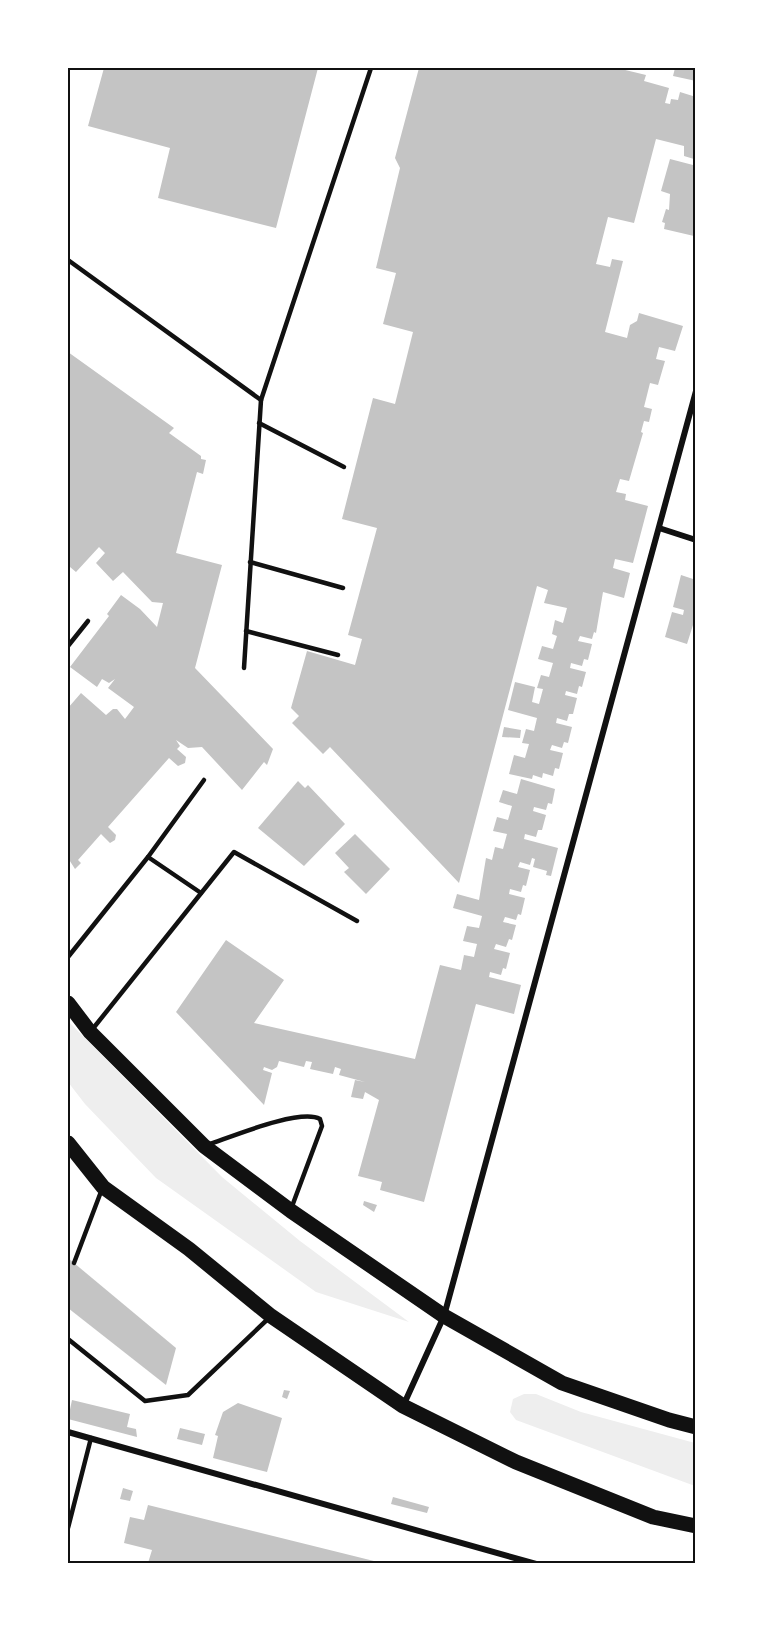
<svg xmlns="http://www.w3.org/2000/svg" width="763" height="1631" font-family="'Libre Baskerville',serif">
<rect width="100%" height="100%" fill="#fff"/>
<g fill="#eee">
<polygon points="68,1021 222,1177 300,1241 409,1322 316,1292 156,1178 85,1104 68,1082"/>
<polygon points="524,1394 536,1394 581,1412 695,1443 695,1486 516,1420 510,1412 513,1399"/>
</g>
<g fill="#c4c4c4">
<polygon points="104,68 318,68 276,228 158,198 170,148 88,126"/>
<polygon points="419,68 617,68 646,75 644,81 669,88 665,103 670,104 671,99 678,100 680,92 696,97 694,236 664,229 665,223 662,222 666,209 669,210 670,194 661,191 670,159 693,165 694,159 684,156 684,146 656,139 634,223 608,217 596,264 610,267 612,259 623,261 605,332 627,338 630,325 637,321 639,313 683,326 675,351 659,347 656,359 665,361 658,385 650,383 644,407 652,409 649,422 644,421 641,432 643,433 629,481 620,479 616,492 626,494 625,500 648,506 633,563 615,559 613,568 630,573 624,598 603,592 596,633 594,632 592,639 580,636 578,641 592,644 588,660 584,659 582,666 571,663 570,668 586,672 582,687 579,686 577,694 566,691 565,695 577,698 573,714 569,714 567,721 557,718 556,723 572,727 568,743 564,742 562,748 552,745 550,750 563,753 559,769 555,768 553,776 543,773 542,778 533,775 532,779 509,774 514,755 525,758 529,744 522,743 526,729 534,731 537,718 508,710 515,682 535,687 532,702 539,704 543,689 537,688 541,675 549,677 553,663 538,659 542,646 553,649 557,636 552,634 555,620 563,623 567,608 544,603 548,590 537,586 459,883 330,747 323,754 292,723 299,716 291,708 307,651 355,665 362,639 348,635 377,528 342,519 373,398 395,404 413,332 383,324 396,273 376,268 400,168 395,158"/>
<polygon points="675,68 696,68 696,81 673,76"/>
<polygon points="68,352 174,428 169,433 201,456 201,459 206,460 203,474 197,472 176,553 222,565 195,668 273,749 267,765 264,762 242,790 202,747 188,748 176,740 180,746 177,749 186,757 185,763 178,766 169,758 108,827 116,835 115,840 110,843 101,834 78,860 81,863 75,869 68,858 68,708 81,693 106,715 113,709 117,709 125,719 134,707 108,688 115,679 109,683 102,679 97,687 70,667 109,616 107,614 121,595 140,609 157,627 163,603 152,602 123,572 113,581 96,563 105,553 99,547 76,572 70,567 68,571"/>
<polygon points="695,572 696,626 693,625 687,644 665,637 672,612 683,615 684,610 673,607 681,575 693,579"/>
<polygon points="504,727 521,730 520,738 502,737"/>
<polygon points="521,779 555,789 552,804 548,803 546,810 534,807 533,811 546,815 542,830 538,830 536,837 525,834 524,839 558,848 551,876 546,875 547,871 533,867 535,859 532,858 530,865 520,862 518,867 530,870 526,886 523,885 521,892 510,889 509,894 525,898 521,915 518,914 516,920 505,917 503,922 516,925 512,940 509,939 506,947 496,944 494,949 510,953 506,969 503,968 501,975 490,972 489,977 521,985 514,1014 476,1004 424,1202 380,1190 382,1182 358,1176 379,1100 365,1092 363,1099 351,1097 355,1080 365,1082 339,1075 341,1069 335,1067 333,1074 310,1069 312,1062 306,1061 304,1067 279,1061 277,1067 272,1070 264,1067 263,1070 272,1073 264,1105 176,1012 226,940 284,980 254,1023 415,1059 440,965 461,970 464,955 474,957 477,944 463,941 467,926 479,928 482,916 453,908 457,894 479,900 486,858 492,860 495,847 503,849 507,834 493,831 497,817 508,820 512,806 499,802 503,790 517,794"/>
<polygon points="298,781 305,788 308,785 345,824 304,866 258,828"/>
<polygon points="355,834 390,869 366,894 344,872 349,868 335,853"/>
<polygon points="364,1201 377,1205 374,1212 363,1205"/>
<polygon points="68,1258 176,1348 166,1385 68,1308"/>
<polygon points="284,1390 290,1391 287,1399 282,1397"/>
<polygon points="72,1400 130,1414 127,1427 136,1429 137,1437 68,1419"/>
<polygon points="238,1403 282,1418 267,1472 213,1458 218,1436 215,1435 223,1412"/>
<polygon points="180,1428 205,1434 202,1445 177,1439"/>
<polygon points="123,1488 133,1491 130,1501 120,1499"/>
<polygon points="393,1497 429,1507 427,1513 391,1504"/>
<polygon points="148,1505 382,1563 148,1563 152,1550 124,1543 130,1517 144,1520"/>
</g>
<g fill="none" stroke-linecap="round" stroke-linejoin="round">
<g stroke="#111" stroke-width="4.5">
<polyline points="68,260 261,400"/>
<polyline points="259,423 344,467"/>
<polyline points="250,562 343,588"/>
<polyline points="246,631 338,655"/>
<polyline points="68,646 88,621"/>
<polyline points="244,668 261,400 371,68"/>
<polyline points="148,857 201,893"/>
<polyline points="68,957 148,857 204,780"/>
<polyline points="91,1031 234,852 357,921"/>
<path d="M207,1145c24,-8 93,-37 113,-26l2,7 -31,83"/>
<polyline points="74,1263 102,1189"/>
<polyline points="68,1339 145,1401 188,1395 270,1317"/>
<polyline points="68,1528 91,1438"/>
</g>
<g stroke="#111" stroke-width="6">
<polyline points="659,528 696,540"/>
<polyline points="404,1404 444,1316 696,391"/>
<polyline points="68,1432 536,1564"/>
</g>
<g stroke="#111" stroke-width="15">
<polyline points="68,1003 90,1032 204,1146 291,1211 444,1316 562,1383 669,1420 696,1427"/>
<polyline points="68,1143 103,1187 189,1249 271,1316 403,1406 516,1462 653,1517 696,1526"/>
</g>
</g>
<rect width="763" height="1631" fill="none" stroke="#ffffff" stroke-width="138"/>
<rect x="69" y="69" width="625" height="1493" fill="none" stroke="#111" stroke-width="2"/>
</svg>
